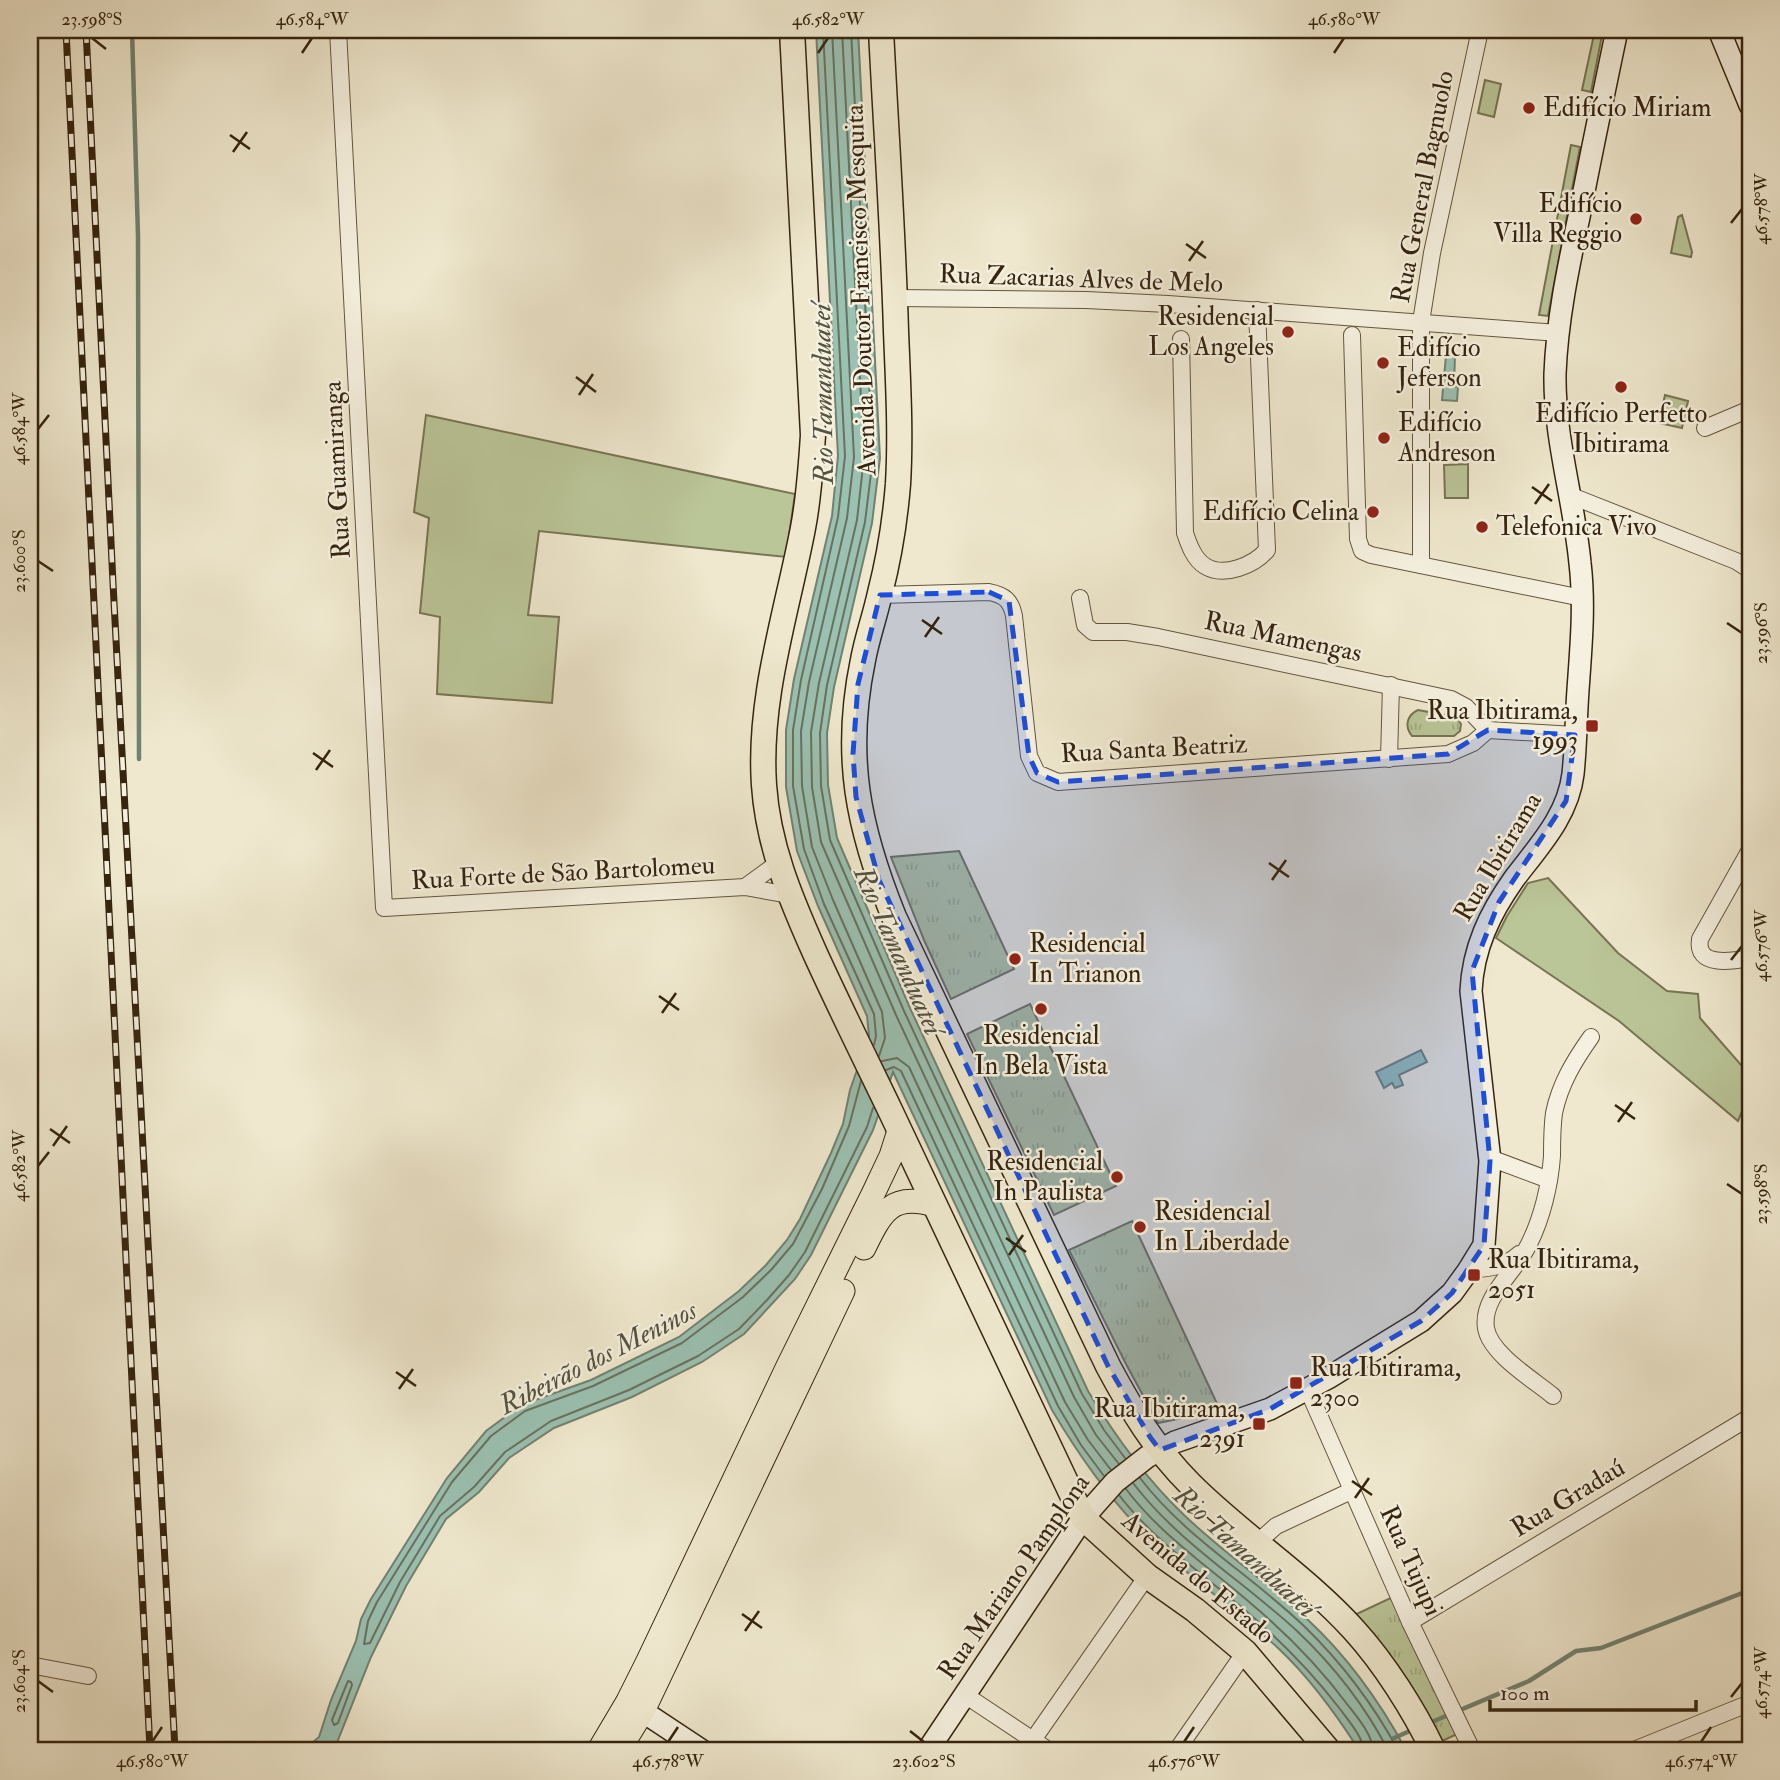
<svg xmlns="http://www.w3.org/2000/svg" width="1780" height="1780" font-family="'IM FELL Double Pica',serif">
<defs>
<pattern id="park-tufts" width="24" height="20" patternUnits="userSpaceOnUse" patternTransform="scale(1.75)"><rect width="24" height="20" fill="#bac598"/><path d="M3 7l-1-3M5 7V3M7 7l1-3M15 17l-1-3M17 17v-4M19 17l1-3" fill="none" stroke="#a0a982"/></pattern>
</defs>
<rect width="100%" height="100%" fill="#efe8ce"/>
<filter id="stains"><feTurbulence type="fractalNoise" baseFrequency=".00286" numOctaves="4"/><feColorMatrix values="0 0 0 0 .2 0 0 0 0 .09 0 0 0 0 .02 0 0 0 .5 -.17"/></filter>
<radialGradient id="worn" r=".72"><stop offset=".6" stop-color="#630" stop-opacity="0"/><stop offset="1" stop-color="#630" stop-opacity=".3"/></radialGradient>
<g fill="#bac598" stroke="#787454" stroke-width="2">
<polygon points="1595,30 1603,30 1591,92 1582,90"/>
<polygon points="1485,80 1501,84 1494,117 1478,113"/>
<polygon points="1571,145 1580,147 1548,316 1539,315"/>
<polygon points="1682,215 1692,252 1691,257 1671,253 1678,217"/>
<polygon points="1665,395 1688,401 1682,428 1659,423"/>
<polygon points="426,415 795,494 786,557 539,531 528,615 559,617 552,703 437,694 440,617 420,613 429,518 414,512"/>
<polygon points="1468,464 1468,498 1445,498 1444,465"/>
<polygon points="1548,878 1618,953 1667,991 1698,994 1700,1018 1741,1065 1750,1070 1750,1092 1738,1121 1619,1021 1496,938 1507,916 1528,883"/>
</g>
<g fill="url(#park-tufts)" stroke="#787454" stroke-width="2">
<path d="M1418,710l38,7 5,7 -1,7 -6,5h-42c-8,-10 -5,-21 6,-26z"/>
<polygon points="959,851 1014,969 951,999 924,940 891,857"/>
<polygon points="1030,1004 1116,1186 1054,1215 967,1034"/>
<polygon points="1132,1221 1220,1410 1158,1423 1126,1364 1069,1250"/>
<polygon points="1399,1594 1464,1731 1431,1746 1344,1620"/>
</g>
<g fill="#9bc1b2" stroke="#728271" stroke-width="2">
<path d="M816,30h42l22,428 -8,65 -38,164 -7,46 1,52 9,53 73,170 178,383c27,45 59,89 97,125 39,37 83,67 122,103 40,37 73,83 99,131h-47c-23,-36 -48,-71 -80,-101 -39,-37 -84,-67 -123,-104 -42,-39 -75,-86 -104,-135l-159,-338 -20,58 -62,125 -16,24 -51,55 -42,28 -70,35 -78,31 -45,30 -30,34 -33,27 -40,67 -35,71 -37,93h-30l15,-13 12,-37 25,-59 5,-22 10,-20 76,-121 39,-47 35,-26 70,-25 88,-43 60,-46 27,-26 21,-25 13,-21 31,-66 12,-29 7,-34 19,-54 -2,-20 -49,-110 -21,-55 -11,-64v-57l8,-51 38,-163 6,-60z"/>
<polygon points="1446,355 1455,356 1454,386 1458,387 1457,401 1442,400"/>
<polygon points="1421,1050 1427,1062 1399,1075 1403,1085 1395,1088 1392,1083 1384,1088 1376,1072"/>
</g>
<g fill="none" stroke-linecap="round" stroke-linejoin="round">
<g stroke="#687260" stroke-width="2">
<polyline points="823,30 845,456 838,517 801,680 793,730 793,786 804,849 824,904 874,1014 876,1036 874,1045"/>
<polyline points="832,30 854,457 847,518 809,682 801,731 802,786 812,847 833,900 882,1012 885,1038 879,1056"/>
<polyline points="842,30 864,457 857,520 819,683 811,732 812,787 821,842 896,1015 1074,1397 1096,1435 1119,1464"/>
<polyline points="851,30 873,457 865,522 827,685 820,733 821,786 830,840 904,1011 1082,1394 1104,1430 1125,1458"/>
<polyline points="882,1061 897,1058 909,1067 1065,1402 1088,1440 1111,1470"/>
<polyline points="886,1070 894,1067 901,1071 1058,1406 1081,1445 1104,1476"/>
<polyline points="861,1081 849,1126 822,1189 793,1244 771,1270 743,1297 682,1343 593,1386 525,1411 491,1436 452,1482 377,1602 368,1621 364,1644 370,1643 400,1582 440,1516 474,1487 505,1452 551,1421 629,1390 698,1356 739,1329 767,1300 789,1275 805,1252 867,1127 873,1108"/>
<path d="M1140,1478c45,59 111,97 164,148 37,36 69,78 94,124"/>
<path d="M1133,1483c45,59 110,98 164,148 36,34 68,75 91,119"/>
<path d="M1126,1489c33,44 80,76 122,112 37,31 70,64 99,103 10,13 25,30 26,46"/>
<path d="M1119,1495c33,43 78,75 120,110 37,31 71,65 101,104 8,11 22,27 24,41"/>
<polygon points="348,1681 351,1682 352,1685 338,1723 334,1725 332,1720"/>
</g>
<g stroke="#728271" stroke-width="4.5">
<polyline points="132,30 138,236 139,759"/>
<polyline points="1427,1724 1529,1681 1576,1651 1601,1648 1750,1590"/>
<polyline points="1394,1738 1412,1730"/>
</g>
<g stroke="#64553f" stroke-width="18">
<g id="minor">
<polyline points="338,30 384,908 745,887 789,895"/>
<polyline points="895,298 1086,300 1168,304 1559,333"/>
<polyline points="1352,335 1358,539 1362,551 1371,555 1582,598"/>
<path d="M1181,339l4,194c4,12 9,26 20,33 19,12 49,-1 62,-16l-10,-240"/>
<polyline points="1705,428 1750,409"/>
<polyline points="1569,495 1736,561 1750,570"/>
<polyline points="1421,565 1421,322 1432,253 1480,30"/>
<path d="M880,595l109,-3c15,3 22,8 25,24l15,140 8,17 21,9 390,-28 25,-11 15,-13 87,5"/>
<polyline points="1080,598 1085,625 1093,632 1127,632 1158,637 1451,699 1466,707 1488,730"/>
<polyline points="1389,759 1391,685"/>
<path d="M1750,850l-50,89c-5,29 33,22 50,19"/>
<polyline points="745,887 778,863"/>
<polyline points="1490,1158 1549,1180"/>
<path d="M1469,1269c19,0 36,-2 50,-15"/>
<polyline points="1308,1390 1410,1622 1472,1750"/>
<path d="M1553,1396c-19,-16 -63,-42 -67,-68 -5,-31 31,-58 43,-84 13,-26 21,-59 23,-88 0,-14 0,-28 2,-43 6,-29 20,-52 37,-76"/>
<polyline points="1257,1543 1276,1526 1353,1490"/>
<polyline points="1410,1622 1750,1417"/>
<polyline points="30,1665 88,1676"/>
<polyline points="965,1695 1048,1750"/>
<polyline points="1026,1750 1147,1576"/>
<polyline points="1177,1750 1245,1652"/>
<polyline points="1634,1750 1750,1703"/>
</g>
</g>
<g stroke="#35240f" stroke-width="24">
<g id="secondary">
<polyline points="1719,30 1750,105"/>
<polyline points="630,1703 701,1750"/>
<path d="M928,1750l155,-232 32,-36 32,-25 28,-15 95,-33 58,-31 93,-57 31,-28 16,-22 16,-26 6,-84 -19,-170c2,-43 19,-78 43,-112 24,-32 54,-63 59,-105 3,-28 3,-56 5,-84 3,-43 7,-85 2,-127 -6,-63 -26,-125 -25,-189 2,-53 13,-106 24,-157 12,-63 25,-125 38,-187"/>
</g>
</g>
<g stroke="#35240f" stroke-width="25">
<g id="primary">
<path d="M864,1248c17,-35 27,-56 70,-43"/>
<polyline points="599,1750 628,1701 648,1661 788,1366 874,1192 891,1156 899,1131"/>
<polyline points="619,1750 643,1711 843,1291"/>
</g>
</g>
<g stroke="#35240f" stroke-width="27">
<g id="trunk">
<path d="M792,30l21,405c-2,31 -4,62 -10,93 -16,84 -45,170 -39,257 4,60 26,112 50,166 24,53 50,105 75,157 65,137 129,274 194,410l64,58 48,34 50,42 83,98"/>
<path d="M881,30c5,100 12,200 15,301 2,51 5,102 2,153 -3,37 -9,74 -18,109 -5,23 -13,45 -17,67 -20,96 -5,168 31,257l214,449c23,43 47,83 82,118 52,52 115,92 164,146 30,33 60,80 79,120"/>
</g>
</g>
<use href="#minor" stroke="#f5f0df" stroke-width="16"/>
<use href="#secondary" stroke="#f5f0df" stroke-width="21"/>
<use href="#primary" stroke="#efe8ce" stroke-width="23"/>
<use href="#trunk" stroke="#efe8ce" stroke-width="24"/>
<g stroke="#35240f" stroke-width="7">
<g id="rail">
<polyline points="66,30 150,1750"/>
<polyline points="86,30 113,583 175,1750"/>
</g>
</g>
<use href="#rail" stroke="#f5f0df" stroke-width="4.5" stroke-dasharray="13" stroke-linecap="butt"/>
</g>
<path fill="#1d4ed8" fill-opacity="0.2" stroke="#1d4ed8" stroke-width="5" stroke-dasharray="14 9" stroke-linejoin="round" d="M989,592l20,9 20,155 8,17 21,9 390,-28 40,-24 87,5 -9,66 -67,101 -27,69 18,190 -6,84 -32,48 -31,28 -151,88 -110,41 -10,-13 -42,-71 -229,-486 -23,-83 -3,-43 5,-70 22,-89z"/>
<path fill="none" stroke="#35240f" stroke-width="2.5" d="M92,38l14,11M302,53l10,-15M818,53l10,-15M1334,53l10,-15M230,135l20,14M233,152l14,-20M1731,223l11,-14M1186,244l20,14M1189,261l14,-20M576,377l20,15M579,395l14,-21M38,429l11,-14M1532,487l20,14M1535,504l14,-20M38,561l15,10M922,620l20,14M1727,623l15,10M925,637l14,-20M313,753l20,14M316,770l14,-20M1269,863l20,14M1272,880l14,-20M1731,960l11,-14M659,996l20,14M662,1013l14,-20M1615,1105l20,14M1618,1122l14,-20M50,1129l20,14M53,1146l14,-20M38,1166l11,-14M1727,1184l15,10M1006,1238l20,14M1009,1255l14,-20M396,1372l20,14M399,1389l14,-20M1352,1481l20,14M1355,1498l14,-20M742,1614l20,14M745,1631l14,-20M38,1681l15,11M1731,1697l11,-14M910,1731l14,11M152,1742l10,-15M668,1742l10,-15M1184,1742l10,-15M1701,1742l10,-15"/>
<g fill="#8f2418" stroke="#f5f0df" stroke-width="2.5">
<circle cx="1529" cy="108" r="7"/>
<circle cx="1636" cy="219" r="7"/>
<circle cx="1288" cy="332" r="7"/>
<circle cx="1383" cy="363" r="7"/>
<circle cx="1621" cy="387" r="7"/>
<circle cx="1384" cy="438" r="7"/>
<circle cx="1373" cy="512" r="7"/>
<circle cx="1482" cy="527" r="7"/>
<rect x="1585" y="719" width="14" height="14" rx="3.5"/>
<circle cx="1015" cy="959" r="7"/>
<circle cx="1041" cy="1009" r="7"/>
<circle cx="1117" cy="1177" r="7"/>
<circle cx="1140" cy="1227" r="7"/>
<rect x="1467" y="1268" width="14" height="14" rx="3.5"/>
<rect x="1289" y="1376" width="14" height="14" rx="3.5"/>
<rect x="1252" y="1417" width="14" height="14" rx="3.5"/>
</g>
<g text-anchor="middle" dominant-baseline="central" stroke-width="5" stroke-linejoin="round" paint-order="stroke">
<g font-size="26" fill="#35240f" stroke="#f5f0df" text-anchor="start">
<text x="1543" y="108">Edifício Miriam</text>
<text x="1622" y="204" text-anchor="end">Edifício<tspan x="1622" dy="30">Villa Reggio</tspan></text>
<text x="1274" y="317" text-anchor="end">Residencial<tspan x="1274" dy="30">Los Angeles</tspan></text>
<text x="1397" y="348">Edifício<tspan x="1397" dy="30">Jeferson</tspan></text>
<text x="1621" y="414" text-anchor="middle">Edifício Perfetto<tspan x="1621" dy="30">Ibitirama</tspan></text>
<text x="1398" y="423">Edifício<tspan x="1398" dy="30">Andreson</tspan></text>
<text x="1359" y="512" text-anchor="end">Edifício Celina</text>
<text x="1496" y="527">Telefonica Vivo</text>
<text x="1578" y="711" text-anchor="end">Rua Ibitirama,<tspan x="1578" dy="30">1993</tspan></text>
<text x="1029" y="944">Residencial<tspan x="1029" dy="30">In Trianon</tspan></text>
<text x="1041" y="1036" text-anchor="middle">Residencial<tspan x="1041" dy="30">In Bela Vista</tspan></text>
<text x="1103" y="1162" text-anchor="end">Residencial<tspan x="1103" dy="30">In Paulista</tspan></text>
<text x="1154" y="1212">Residencial<tspan x="1154" dy="30">In Liberdade</tspan></text>
<text x="1488" y="1260">Rua Ibitirama,<tspan x="1488" dy="30">2051</tspan></text>
<text x="1310" y="1368">Rua Ibitirama,<tspan x="1310" dy="30">2300</tspan></text>
<text x="1245" y="1409" text-anchor="end">Rua Ibitirama,<tspan x="1245" dy="30">2391</tspan></text>
</g>
<g font-size="26" fill="#35240f" stroke="#f5f0df">
<text transform="translate(1423 187) rotate(-79)">Rua General Bagnuolo</text>
<text transform="translate(1081 279) rotate(2)">Rua Zacarias Alves de Melo</text>
<text transform="translate(861 290) rotate(-92)">Avenida Doutor Francisco Mesquita</text>
<text transform="translate(337 470) rotate(-93)">Rua Guamiranga</text>
<text transform="translate(1283 637) rotate(12)">Rua Mamengas</text>
<text transform="translate(1154 749) rotate(-3)">Rua Santa Beatriz</text>
<text transform="translate(1498 857) rotate(-59)">Rua Ibitirama</text>
<text transform="translate(563 873) rotate(-3)">Rua Forte de São Bartolomeu</text>
<text transform="translate(1568 1498) rotate(-31)">Rua Gradaú</text>
<text transform="translate(1411 1561) rotate(66)">Rua Tujupi</text>
<text transform="translate(1014 1577) rotate(-55)">Rua Mariano Pamplona</text>
<text transform="translate(1198 1578) rotate(40)">Avenida do Estado</text>
</g>
<g font-size="28" font-style="italic" fill="#545340" stroke="#f5f0df">
<text transform="translate(823 394) rotate(-91)">Rio Tamanduateí</text>
<text transform="translate(898 951) rotate(66)">Rio Tamanduateí</text>
<text transform="translate(598 1358) rotate(-27)">Ribeirão dos Meninos</text>
<text transform="translate(1245 1552) rotate(42)">Rio Tamanduateí</text>
</g>
</g>
<rect width="1780" height="1780" fill="none" stroke="#efe8ce" stroke-width="77"/>
<path d="M1490 1700v10h206v-10" fill="none" stroke="#35240f" stroke-width="3.5"/>
<text x="1500" y="1700" font-size="21" fill="#35240f" stroke="#f5f0df" stroke-width="5" paint-order="stroke">100 m</text>
<rect x="38" y="38" width="1704" height="1704" fill="none" stroke="#35240f" stroke-width="2.5"/>
<g font-size="18" text-anchor="middle" fill="#35240f">
<text x="92" y="25">23.598°S</text>
<text x="312" y="25">46.584°W</text>
<text x="828" y="25">46.582°W</text>
<text x="1344" y="25">46.580°W</text>
<text transform="translate(1761 209) rotate(-90)" y="6">46.578°W</text>
<text transform="translate(19 429) rotate(-90)" y="6">46.584°W</text>
<text transform="translate(19 561) rotate(-90)" y="6">23.600°S</text>
<text transform="translate(1761 633) rotate(-90)" y="6">23.596°S</text>
<text transform="translate(1761 946) rotate(-90)" y="6">46.576°W</text>
<text transform="translate(19 1166) rotate(-90)" y="6">46.582°W</text>
<text transform="translate(1761 1194) rotate(-90)" y="6">23.598°S</text>
<text transform="translate(19 1681) rotate(-90)" y="6">23.604°S</text>
<text transform="translate(1761 1683) rotate(-90)" y="6">46.574°W</text>
<text x="152" y="1767">46.580°W</text>
<text x="668" y="1767">46.578°W</text>
<text x="924" y="1767">23.602°S</text>
<text x="1184" y="1767">46.576°W</text>
<text x="1701" y="1767">46.574°W</text>
</g>
<rect width="100%" height="100%" filter="url(#stains)"/>
<rect width="100%" height="100%" fill="url(#worn)"/>
</svg>
